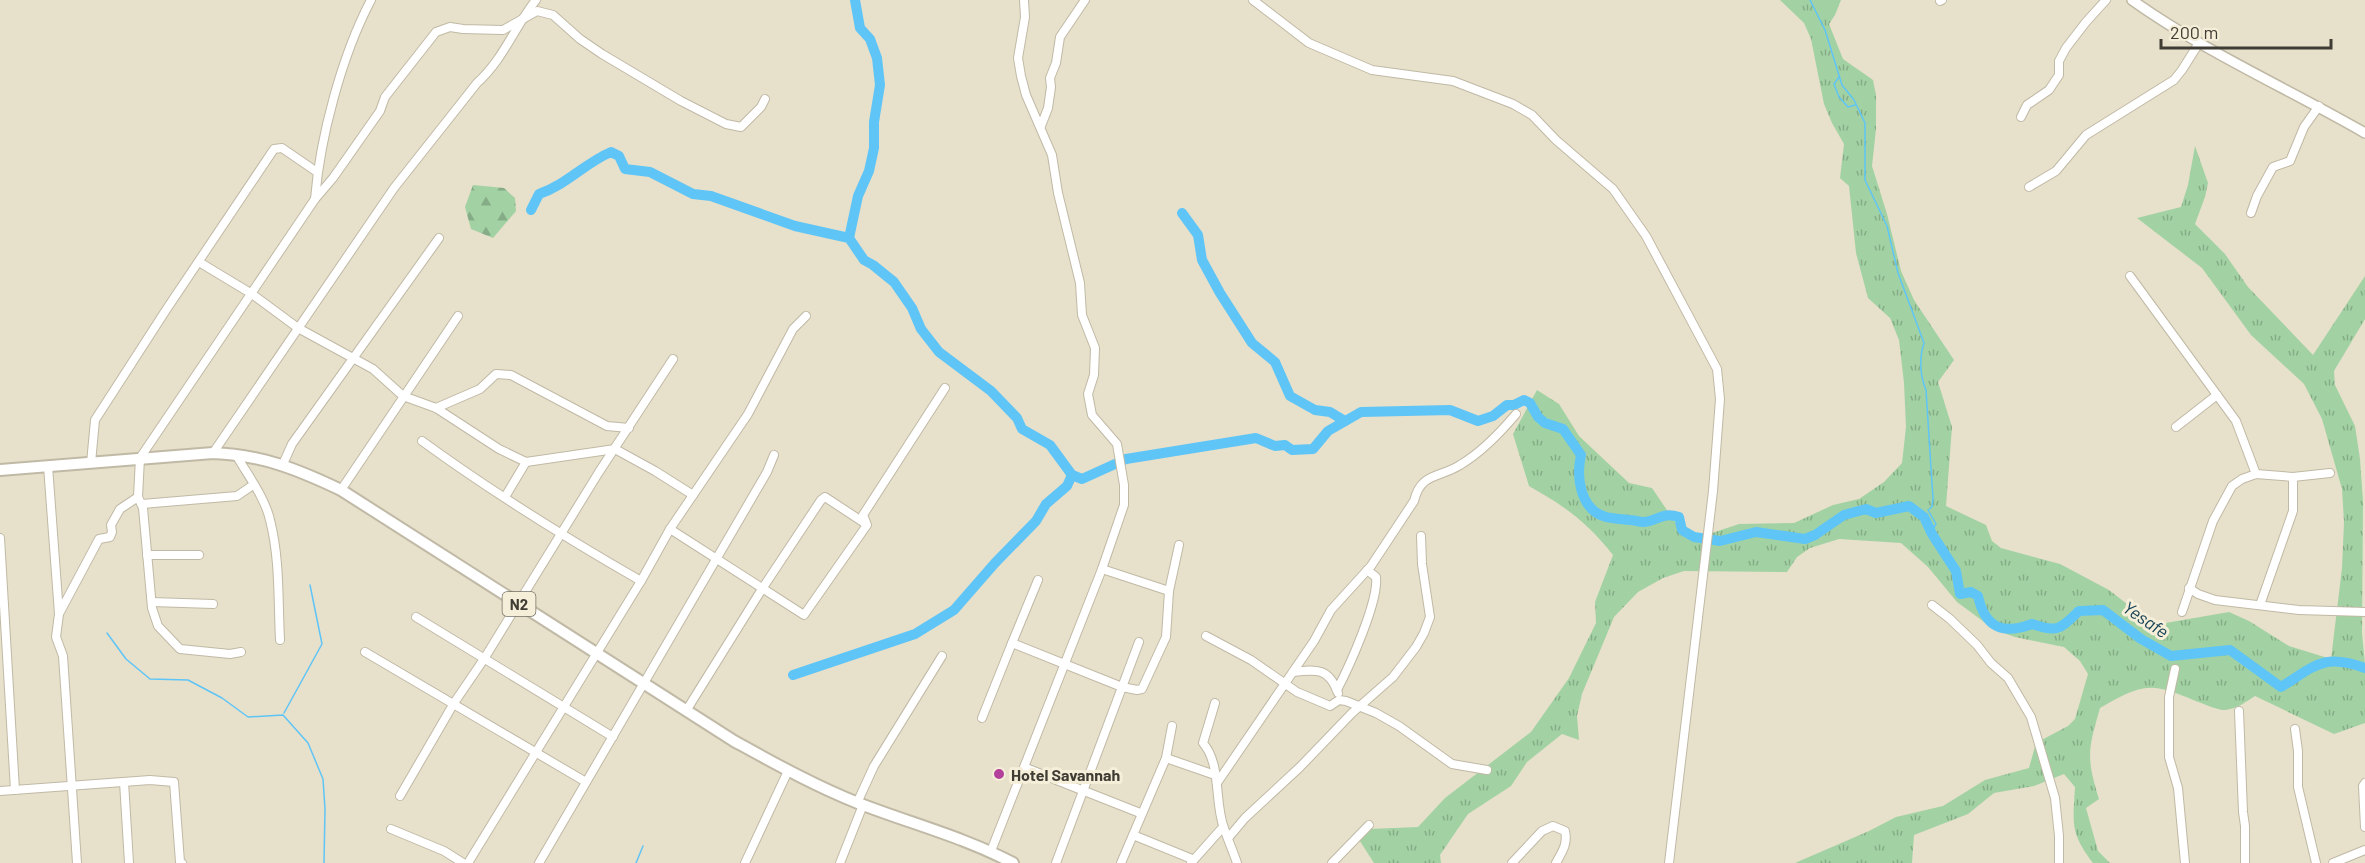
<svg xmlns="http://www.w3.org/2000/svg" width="2365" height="863" font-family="Barlow,sans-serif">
<defs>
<pattern id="grass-tufts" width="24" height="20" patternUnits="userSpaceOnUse" patternTransform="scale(1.5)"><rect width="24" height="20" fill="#a2d2a3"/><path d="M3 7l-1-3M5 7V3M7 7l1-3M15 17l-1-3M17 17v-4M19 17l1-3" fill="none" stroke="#85ac86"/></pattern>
<pattern id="forest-firs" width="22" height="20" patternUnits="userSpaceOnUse" patternTransform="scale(1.5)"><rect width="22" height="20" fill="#a2d2a3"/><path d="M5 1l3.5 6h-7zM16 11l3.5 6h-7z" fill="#85ac86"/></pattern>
</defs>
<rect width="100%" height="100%" fill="#e7e0cb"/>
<path fill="url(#grass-tufts)" d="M1780,0h61l-6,15 -6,9 14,35 30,21 3,15v34l-4,37 15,48 14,57 13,29 40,60 -16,22 14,45 -6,79 40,19 6,16 9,7 59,16 49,26 45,35 75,-13 20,9 40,25 42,13 11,-91 2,-46 -2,-33 -20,-70 -18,-35 -53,-49 -49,-67 -65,-50 44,-11 7,-22 7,-39 13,37 -3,14 -10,27 30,30 23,33 65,68 52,-79v43l-31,52 1,14 20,41 5,33 3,42 -1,132 3,31v59l-31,11 -79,-38c-9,6 -19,13 -30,14 -12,1 -50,-21 -70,-22 -19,-2 -39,11 -55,20 -12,42 -14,49 -1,91l-13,9 12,43 12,12h-17c-23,-31 -20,-38 -18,-76l-11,-13 -30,12 -40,7 -26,21 -54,21 -2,28h-117l74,-32 27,-14 47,-11 42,-26 44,-12 7,-25 32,-17 7,-7 13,-45 -8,-13 -16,-14 -49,-10 -20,-7 -38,-28 -29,-35 -27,-24 -62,-4 -29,9 -13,9 -10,15 -103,-1 -21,7 -25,14 -24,25 -32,77 -5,22 2,24 -17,-6 -35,28 -16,24 -43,28 -28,41 1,8h-67l-18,-28 13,-6 49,-2 27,-29 86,-66 38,-54 27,-55 -1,-21 18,-47c-26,-33 -47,-48 -84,-69l-16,-52 24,-44 22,14 20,32 50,47 23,5 25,37 14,15 48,-16 55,-1 39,-18 26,-6 25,-17 18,-19 4,-36 -2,-44 -5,-43 -9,-22 -22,-20 -12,-45 -7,-67 -9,-8 4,-34 -12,-21 -8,-19 -13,-65 -7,-16z"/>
<polygon fill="url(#forest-firs)" points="473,185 504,188 515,198 516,211 493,238 471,229 465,207"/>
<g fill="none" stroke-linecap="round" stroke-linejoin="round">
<g stroke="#5fc5f7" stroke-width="1.5">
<path d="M1810,0l15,30 17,55 12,15 11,23v57l22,46 11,47 26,70c-5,15 -4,33 2,47l7,109 -1,8 -4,3 8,14 -5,8"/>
<polyline points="1839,77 1834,84 1839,97 1848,107 1855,105"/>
<polyline points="107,633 126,659 150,679 188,680 222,698 248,717 283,715 308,743 323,779 325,809 324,863"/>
<polyline points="284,713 322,644 310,585"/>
<polyline points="636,863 643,846"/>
</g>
<g stroke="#5fc5f7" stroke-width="10">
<path d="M531,210l8,-16c27,-9 46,-31 72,-42l8,4 6,13 25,3 43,22 18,2 84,30 54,12 15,22 9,5 21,17 18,26 9,21 18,23 52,39 26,27 5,11 28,16 22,30 10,4 44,-20 130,-21 19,8 10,-1 7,5 21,-1 15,-18 33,-19 89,-2 28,11 15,-5 14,-11h7l10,-5 6,3 8,14 7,6 18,6 18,26c-5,22 -1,55 25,62 8,2 16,2 24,3 4,0 9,2 13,2 14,0 18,-11 36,-5l3,13 12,7 26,4 36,-9 49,7 10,-4 29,-20 22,-6 10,4 33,-7 15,11 8,17 24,37 4,23 11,-2 7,4c7,32 25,39 54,28 26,9 28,5 47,-13l24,-1 38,29 30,17 59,-6 51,37c34,-21 42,-34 84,-19"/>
<polyline points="1182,213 1198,235 1202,260 1220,293 1252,343 1275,362 1290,396 1315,410 1330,412 1345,421"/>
<polyline points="849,238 858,196 869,171 874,148 874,122 880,85 877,58 870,39 860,28 855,0"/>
<polyline points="793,675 915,634 954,610 995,563 1036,521 1046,504 1067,486 1072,475"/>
</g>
<g stroke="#c0b9a5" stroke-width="10">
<g id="minor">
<polyline points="1253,0 1309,43 1372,70 1453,81 1513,104 1532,115 1556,140 1613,189 1646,236 1717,369 1720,399 1713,491 1669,863"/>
<polyline points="1940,1 1942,0"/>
<polyline points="2021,117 2027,105 2049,90 2059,75 2059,61 2066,48 2086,22 2106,0"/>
<polyline points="1041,126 1048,108 1051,87 1050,78 1056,63 1060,37 1085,0"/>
<polyline points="2029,187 2056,171 2086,135 2174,80 2182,70 2199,43"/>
<path d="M315,199c5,-62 27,-144 56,-199"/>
<polyline points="2251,213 2257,196 2273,167 2290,161 2304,127 2319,106"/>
<polyline points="199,262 252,294 298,328 373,369 403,396 436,408 499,449 526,462 615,449 655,471 693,495"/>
<polyline points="2130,276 2236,421 2256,474"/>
<polyline points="436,408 480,389 496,374 511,375 607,426 629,428"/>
<polyline points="2176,427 2217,395"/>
<path d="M422,441c70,51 144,97 219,140"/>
<path d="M213,453l181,-265 83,-105c26,-23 38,-57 59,-83"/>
<path d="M234,454l4,4c11,19 27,40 32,62 10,39 8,80 10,120"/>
<polyline points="91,463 95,420 166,310 274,149 282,148 317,172"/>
<polyline points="283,464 292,444 439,238"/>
<polyline points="48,466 59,614 56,637 63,656 77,863"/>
<polyline points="341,490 458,316"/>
<polyline points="505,497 526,462"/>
<polyline points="142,504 237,496 253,485"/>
<polyline points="670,529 804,615 867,525 863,515 945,388"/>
<polyline points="0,538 15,790"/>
<polyline points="147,555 199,555"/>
<polyline points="1102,569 1169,591"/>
<polyline points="1038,580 1012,643 1122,687 1137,690 1142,689 1166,637 1169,591 1179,545"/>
<polyline points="2189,588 2198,594 2215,600 2299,610 2365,612"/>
<polyline points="152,602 213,604"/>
<polyline points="1932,605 1950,619 1977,645 1991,663 2008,678 2031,717 2055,798 2059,836 2059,863"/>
<polyline points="2260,605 2293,511 2293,477"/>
<polyline points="60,612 99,539 110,537 112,532 111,525 120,509 138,497"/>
<polyline points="2182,612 2213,521 2232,486 2242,479 2256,474 2293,477 2330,473"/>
<polyline points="416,617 613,737"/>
<polyline points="1206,636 1251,660 1297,692 1330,706 1339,700 1346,701 1376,713 1399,726 1452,764 1487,770"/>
<polyline points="241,652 230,654 180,649 158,626 152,608 143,508 138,497 140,458 315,199 333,178 380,111 385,97 436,32 450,27 463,29 503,30 537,11 553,15 580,39 602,54 681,101 726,124 741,127 761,107 765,99"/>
<polyline points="365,652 586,782"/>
<polyline points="2175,669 2169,697 2169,757 2178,788 2185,863"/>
<path d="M1293,672c24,-3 36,-4 45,21"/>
<path d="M1337,690c12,-23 42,-89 39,-113l-9,-7"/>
<path d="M1215,703l-12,40c19,22 11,60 21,85 4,12 9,23 13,35"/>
<polyline points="686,711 762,589 821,500 825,497 866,524"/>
<polyline points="2239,711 2243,812 2245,826 2245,863"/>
<polyline points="982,718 1012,643"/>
<polyline points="2295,729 2298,751 2298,787 2316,863"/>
<polyline points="1166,758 1215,775"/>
<polyline points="1026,768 1140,813"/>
<polyline points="124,782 129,863"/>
<path d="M1217,783l97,-142 17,-31 40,-44 43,-65c7,-29 26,-23 46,-36 22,-13 40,-32 56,-51"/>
<polyline points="2365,783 2363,786 2365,827"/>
<polyline points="0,791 150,780 174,782 180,862 182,863"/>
<polyline points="400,796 454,703 484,659 599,472 673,359"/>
<polyline points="857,803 874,766 942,656"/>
<polyline points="391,829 444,851 463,863"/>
<polyline points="1133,835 1192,859"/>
<polyline points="1229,837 1245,818 1300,767 1352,713 1393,677 1416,647 1424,633 1430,617 1422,564 1421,536"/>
<polyline points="991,851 1102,569 1124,505 1124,485 1117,444 1092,415 1088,394 1094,375 1095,348 1082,315 1080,283 1058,193 1052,155 1026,95 1021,76 1018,58 1025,17 1024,0"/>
<polyline points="468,863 641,581 670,529 748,414 793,329 806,316"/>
<polyline points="539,863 767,472 774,455"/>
<polyline points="745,863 788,771"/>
<polyline points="840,863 863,805"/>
<polyline points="1056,863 1139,642"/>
<polyline points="1121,863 1166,758 1172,726"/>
<polyline points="1191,863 1223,827"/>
<polyline points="1332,863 1369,825"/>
<path d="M1512,863l30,-32 11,-5 12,5c3,13 -3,21 -9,32"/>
<polyline points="2333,863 2365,850"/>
</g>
</g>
<g stroke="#c0b9a5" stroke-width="12">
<path id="major" d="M2132,0c73,52 155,88 233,133"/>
</g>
<g stroke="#c0b9a5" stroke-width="14">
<path id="highway" d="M0,470l213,-17c49,2 84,16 128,37l393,251c40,22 81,45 124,62 51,20 106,34 155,60"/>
</g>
<use href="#minor" stroke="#fff" stroke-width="8"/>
<use href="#major" stroke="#fff" stroke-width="9"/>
<use href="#highway" stroke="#fff" stroke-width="10"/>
</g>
<circle fill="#b3419b" stroke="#f5eed8" stroke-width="2" cx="999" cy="774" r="6"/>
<g text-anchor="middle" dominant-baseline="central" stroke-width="6" stroke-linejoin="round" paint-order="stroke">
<rect fill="#f5eed8" stroke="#767165" stroke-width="1.5" x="502.5" y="592" width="33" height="24" rx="4.5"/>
<g font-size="15" font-weight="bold" fill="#3f3c34">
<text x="519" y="604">N2</text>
</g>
<g font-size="16" font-weight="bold" fill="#3f3c34" stroke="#f5eed8" text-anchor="start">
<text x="1011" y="774">Hotel Savannah</text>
</g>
<g font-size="18" font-style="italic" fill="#154256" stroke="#f5eed8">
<text transform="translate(2146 619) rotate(34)">Yesafe</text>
</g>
</g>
<path d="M2161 39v9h170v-9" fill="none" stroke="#3f3c34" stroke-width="3"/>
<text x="2170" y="39" font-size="18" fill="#3f3c34" stroke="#f5eed8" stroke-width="4.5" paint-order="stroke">200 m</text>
</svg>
